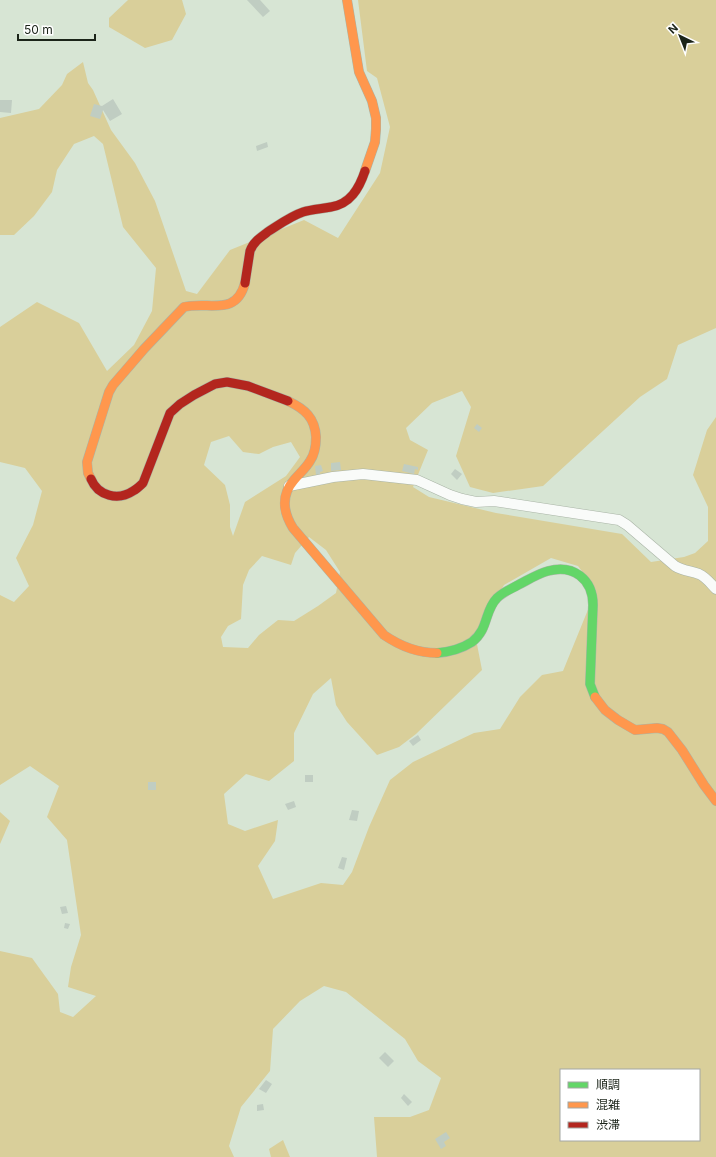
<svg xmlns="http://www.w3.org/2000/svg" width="716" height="1157" font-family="Inter,'Noto Sans JP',sans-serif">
<rect width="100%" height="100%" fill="#d7e5d4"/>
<g fill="#d9cf9a" fill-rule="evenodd">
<polygon points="128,0 182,0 186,14 172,40 145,48 109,27 109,18"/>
<path d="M358,0h358v328l-38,17 -11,34 -27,18 -97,89 -50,7 -23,-6 -14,-31 15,-49 -9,-16 -30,12 -26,25 4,12 18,10 -15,37 16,10 67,16 126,21 29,28 33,-5 11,-4 13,-12v-34l-15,-32 14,-45 9,-13v740h-339l-3,-40h36l19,-7 12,-32 -23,-17 -13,-22 -59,-47 -22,-6 -24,15 -27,28 -3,42 -29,36 -12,39 5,11h-234v-206l32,7 26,36 2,18 13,5 23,-21 -28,-9 3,-20 10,-32 -14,-95 -20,-23 12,-31 -29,-20 -30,19v-190l14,7 15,-16 -13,-28 17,-33 9,-34 -17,-23 -25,-6v-135l37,-25 42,21 28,48 27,-26 18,-34 4,-43 -33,-41 -20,-83 -9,-8 -20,8 -17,26 -5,22 -18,24 -20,19h-14v-117l39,-9 23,-24 5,-11 16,-12 5,21 5,7 18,40 24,33 20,38 31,90 11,3 33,-44 74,-30 34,18 42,-65 10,-46 -13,-49 -10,-7zM229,436l14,16 16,2 14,-7 18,-5 9,15 -14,19 -41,26 -12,34 -3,-9v-22l-5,-20 -21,-20 7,-23zM309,537l17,13 14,22 -4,21 -18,13 -24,15 -16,-1 -19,15 -11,13 -25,-1 -2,-10 7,-11 13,-7 2,-34 6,-15 13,-14 29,9 4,-12zM551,558l27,8 18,24 -33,81 -21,4 -22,22 -20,32 -26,4 -61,29 -23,18 -21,47 -17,45 -9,13 -22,-2 -48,16 -15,-33 17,-25 3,-21 -33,11 -17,-7 -4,-30 22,-20 23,7 25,-20v-28l19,-39 18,-16 5,27 11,17 30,33 22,-8 17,-13 66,-64 -7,-36 29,-49zM561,1070h138v70h-138z"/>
<polygon points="0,812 10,821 0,844"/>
<polygon points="283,1140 290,1157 271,1157 269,1149"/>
</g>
<g fill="#c0cdc2">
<polygon points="247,0 260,0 270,11 263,17"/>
<polygon points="113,99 122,114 110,121 103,110 100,119 90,116 94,104 102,106"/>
<polygon points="0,100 12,100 11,113 0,112"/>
<polygon points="267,142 268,147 257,151 256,146"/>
<polygon points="477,424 482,428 479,432 474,428"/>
<polygon points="340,462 341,470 331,471 331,463"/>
<polygon points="404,464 418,467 418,470 415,469 414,474 402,471"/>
<polygon points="321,465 323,471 320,472 320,474 316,475 315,466"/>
<polygon points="455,469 462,474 457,480 451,474"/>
<polygon points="418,735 421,740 413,746 409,741"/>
<rect x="305" y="775" width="8" height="7"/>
<rect x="148" y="782" width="8" height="8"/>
<polygon points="294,801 296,807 288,810 285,804"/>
<polygon points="352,810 359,811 357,821 349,820"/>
<polygon points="342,857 347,858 344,870 338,868"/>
<polygon points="66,906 68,913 62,914 60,907"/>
<polygon points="65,923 70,924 68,929 64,928"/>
<polygon points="385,1052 394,1061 388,1067 379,1058"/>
<polygon points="266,1080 272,1084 266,1093 259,1089"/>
<polygon points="404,1094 412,1102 408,1106 401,1098"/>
<polygon points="263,1104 264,1110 257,1111 257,1105"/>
<polygon points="446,1132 450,1138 444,1142 446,1146 441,1149 435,1139"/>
</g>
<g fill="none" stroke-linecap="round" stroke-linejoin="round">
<g stroke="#a9b4a6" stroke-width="11">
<path id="street" d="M289,486l44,-9 30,-3 54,6 33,15 12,4 14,3 18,-1 125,19 8,5 48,41c8,5 16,5 24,8 7,3 12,10 17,15"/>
</g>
<g stroke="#a9b4a6" stroke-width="10">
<path id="fast" d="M437,653c13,-1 24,-4 35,-11 17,-13 12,-31 25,-44 6,-6 14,-9 21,-13 10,-5 19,-11 30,-14 25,-7 45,8 45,34l-3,79 5,13"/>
</g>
<g stroke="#a9b4a6" stroke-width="10">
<g id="slow">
<polyline points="347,0 359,72 372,101 376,118 376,129 375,142 365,171"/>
<path d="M288,401c17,8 27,17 28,36 0,8 -1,17 -6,24 -4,7 -11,13 -16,19 -13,15 -11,32 -1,48l91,107c16,11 34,18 53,18"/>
<path d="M91,479l-3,-6 -1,-11 22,-70 4,-7 31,-36 40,-42c25,-6 52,10 61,-24"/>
<polyline points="595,697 605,710 618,720 635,730 657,728 663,729 668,732 682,750 704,785 716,801"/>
</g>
</g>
<g stroke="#a9b4a6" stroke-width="10">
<g id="jam">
<path d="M245,283l5,-32c3,-9 11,-14 19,-20 11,-7 22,-15 34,-19 9,-3 18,-3 28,-5 19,-3 28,-18 34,-36"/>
<path d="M91,479c7,17 27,22 42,12 4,-2 7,-5 10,-8l27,-70 10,-9 14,-9 21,-11 12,-2 21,4 40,15"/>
</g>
</g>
<use href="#street" stroke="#f9fbf9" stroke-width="10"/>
<use href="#fast" stroke="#63d668" stroke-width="9"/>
<use href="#slow" stroke="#ff974d" stroke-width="9"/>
<use href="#jam" stroke="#b3261e" stroke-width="9"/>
</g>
<rect x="560" y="1069" width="140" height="72" fill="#ffffff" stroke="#a4a7a3"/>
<rect x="568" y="1082" width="20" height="6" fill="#63d668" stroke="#a4a7a3"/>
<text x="596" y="1089" font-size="12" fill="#1b2419">順調</text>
<rect x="568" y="1102" width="20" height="6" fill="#ff974d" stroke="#a4a7a3"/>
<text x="596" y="1109" font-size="12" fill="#1b2419">混雑</text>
<rect x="568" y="1122" width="20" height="6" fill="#b3261e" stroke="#a4a7a3"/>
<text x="596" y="1129" font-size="12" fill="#1b2419">渋滞</text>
<g transform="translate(680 36) rotate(317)" stroke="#ffffff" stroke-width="3" paint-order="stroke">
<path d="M0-3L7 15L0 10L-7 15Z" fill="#1b2419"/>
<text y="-6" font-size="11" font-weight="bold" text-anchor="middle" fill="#1b2419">N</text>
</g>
<path d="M18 34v6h77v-6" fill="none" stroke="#1b2419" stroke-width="2"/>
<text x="24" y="34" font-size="12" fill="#1b2419" stroke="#ffffff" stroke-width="3" paint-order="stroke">50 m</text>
</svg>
